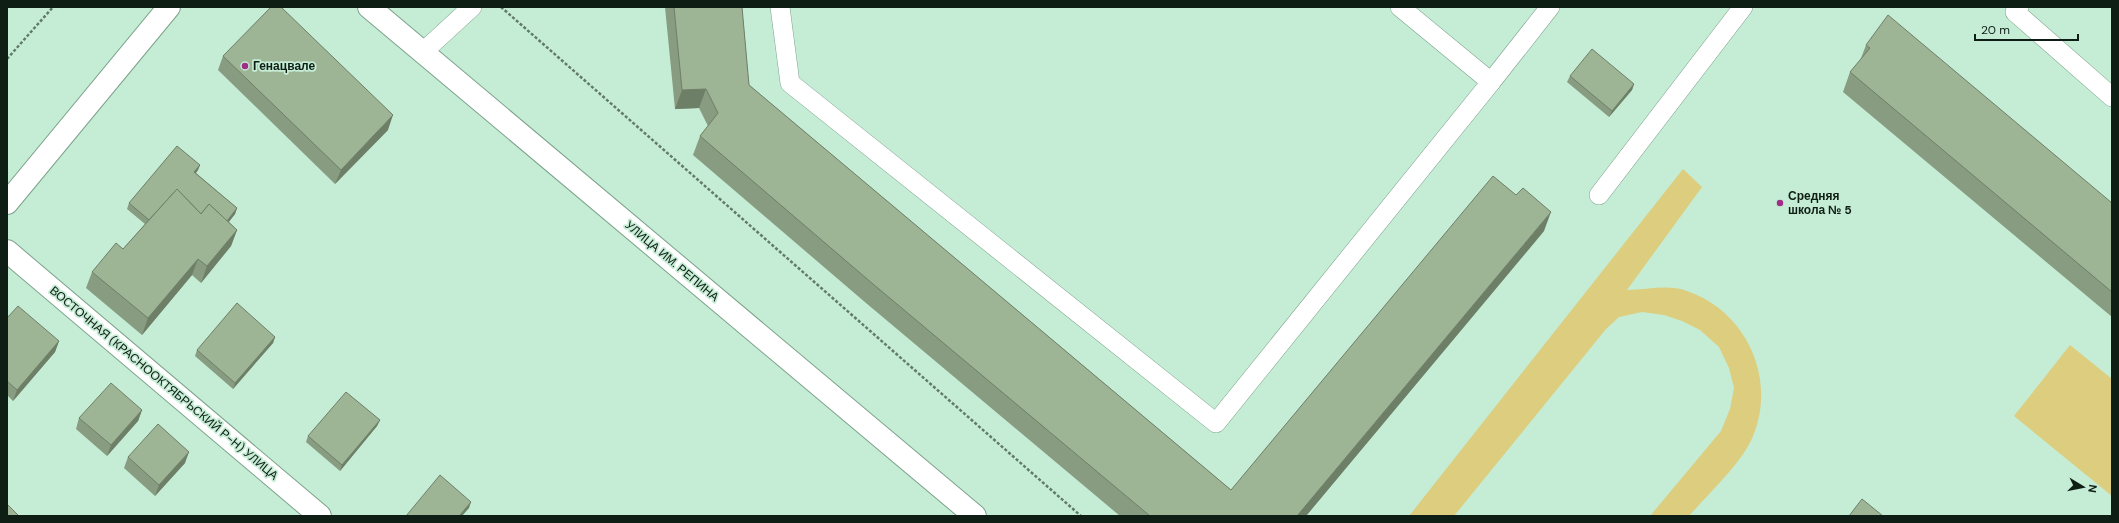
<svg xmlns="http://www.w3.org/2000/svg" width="2119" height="523" font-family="'DM Sans',sans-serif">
<rect width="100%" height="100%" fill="#c5ecd4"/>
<g fill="#ddcd7f">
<path d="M1683,169l19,18 -75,103c21,0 40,-6 60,1 59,20 90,87 66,145 -10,26 -45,58 -64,80h-39l71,-85 9,-22 4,-21 -5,-20 -10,-21 -19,-17 -18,-9 -18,-6 -22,-3 -23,5 -13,12 -152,187h-45z"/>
<polygon points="2070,345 2112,379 2112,496 2014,416"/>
</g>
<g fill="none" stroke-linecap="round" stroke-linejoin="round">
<g stroke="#7da28b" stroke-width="20">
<g id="lane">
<polyline points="780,7 790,83 1216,423 1491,82 1400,7"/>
<polyline points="2019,7 2015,12 2112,97"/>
<polyline points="423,52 472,7"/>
<polyline points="1491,82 1550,7"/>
<polyline points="1599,195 1743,7"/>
</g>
</g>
<g stroke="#7da28b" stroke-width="24">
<g id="street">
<polyline points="369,7 975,516"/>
<polyline points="7,251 320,516"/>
</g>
</g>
<g stroke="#7da28b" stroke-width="24">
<polyline id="secondary" points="7,203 169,7"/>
</g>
<g stroke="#617b6b" stroke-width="2.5" stroke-dasharray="3 2" stroke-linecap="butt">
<polyline points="501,7 1081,516"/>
<polyline points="7,59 53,7"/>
</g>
<use href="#lane" stroke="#fff" stroke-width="19"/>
<use href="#street" stroke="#fff" stroke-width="22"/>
<use href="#secondary" stroke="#fff" stroke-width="22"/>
</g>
<g fill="#879c80">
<polygon points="665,7 742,7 749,85 1231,490 1544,231 1306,516 1120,516 866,303 693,155 700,136 708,126 699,108 675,109"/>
<polygon points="1866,45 2112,203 2112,317 1843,92 1850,72 1860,61"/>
<polygon points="223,56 388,130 335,184 218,70"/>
<polygon points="1570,76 1634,84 1632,90 1609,117 1567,82"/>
<polygon points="200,165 198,170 196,173 237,208 235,214 229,222 237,230 231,246 201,283 192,275 142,335 86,288 92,272 123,249 145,224 127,209 129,203"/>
<polygon points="7,318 59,341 55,352 13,401 7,395"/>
<polygon points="275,337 273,343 233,389 195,356 197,350"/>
<polygon points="142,410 138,421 107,456 76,429 79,418"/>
<polygon points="380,420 377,426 340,471 306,442 308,436"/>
<polygon points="128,457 185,463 155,496 124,468"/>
</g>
<g fill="#6e7f68">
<polygon points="1634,84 1632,90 1609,117 1612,111"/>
<polygon points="706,89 699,108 675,109 682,90"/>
<polygon points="393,115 388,130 335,184 341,170"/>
<polygon points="200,165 198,170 192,178 194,172"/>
<polygon points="237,208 235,214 218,235 220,229"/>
<polygon points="1551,212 1544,231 1306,516 1297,516"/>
<polygon points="237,230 231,246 201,283 207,266"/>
<polygon points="198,259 192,275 142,335 148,318"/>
<polygon points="275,337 273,343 233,389 235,383"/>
<polygon points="59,341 55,352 13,401 17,390"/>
<polygon points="142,410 138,421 107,456 111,445"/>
<polygon points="380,420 377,426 340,471 342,465"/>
<polygon points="189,452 185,463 155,496 159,485"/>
<polygon points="471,502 469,508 462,516 459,516"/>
</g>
<g fill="#9db595" stroke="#6e7f68">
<polygon points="271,7 281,7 393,115 341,170 223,56"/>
<polygon points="674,7 742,7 749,85 1231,490 1493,176 1516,195 1523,188 1551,212 1297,516 1150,516 873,284 700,136 718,113 706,89 682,90"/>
<polygon points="1888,15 2112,203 2112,292 1850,72 1870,48 1866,45"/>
<polygon points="1592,49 1634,84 1612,111 1570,76"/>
<polygon points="177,146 200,165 194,172 237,208 227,221 209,204 201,214 177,189 149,220 129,203"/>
<polygon points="177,189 201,214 209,204 237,230 207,266 198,259 148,318 92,272 116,243 123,249"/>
<polygon points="237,303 275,337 235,383 197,350"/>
<polygon points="18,306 59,341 17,390 7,381 7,318"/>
<polygon points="111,383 142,410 111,445 79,418"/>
<polygon points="346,392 380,420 342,465 308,436"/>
<polygon points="158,424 189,452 159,485 128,457"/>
<polygon points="440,475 471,502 459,516 406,516"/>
<polygon points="1862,499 1883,516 1849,516"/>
<polygon points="7,504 19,516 7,516"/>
</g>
<g fill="#a02d88" stroke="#c5ecd4" stroke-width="1.5">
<circle cx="245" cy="66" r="4"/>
<circle cx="1780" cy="203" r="4"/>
</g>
<g text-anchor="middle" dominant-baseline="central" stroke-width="3.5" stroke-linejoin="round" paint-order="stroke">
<g font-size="12" font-weight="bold" fill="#0f1e15" stroke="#c5ecd4" text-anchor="start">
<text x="253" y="66">Генацвале</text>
<text x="1788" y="196">Средняя<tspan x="1788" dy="14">школа № 5</tspan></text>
</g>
<g font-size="12" fill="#0f1e15" stroke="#c5ecd4">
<text transform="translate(672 261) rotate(40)">УЛИЦА ИМ. РЕПИНА</text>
<text transform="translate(164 383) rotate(40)">ВОСТОЧНАЯ (КРАСНООКТЯБРЬСКИЙ Р-Н) УЛИЦА</text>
</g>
</g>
<rect width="2119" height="523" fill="none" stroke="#0f1e15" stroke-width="16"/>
<g transform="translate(2083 487) rotate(100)" stroke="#c5ecd4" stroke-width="3" paint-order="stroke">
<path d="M0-3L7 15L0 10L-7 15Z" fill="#0f1e15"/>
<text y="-6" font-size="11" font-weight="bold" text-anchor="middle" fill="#0f1e15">N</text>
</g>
<path d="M1975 34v6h103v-6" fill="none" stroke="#0f1e15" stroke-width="2"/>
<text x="1981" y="34" font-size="12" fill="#0f1e15" stroke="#c5ecd4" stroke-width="3" paint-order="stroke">20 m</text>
</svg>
